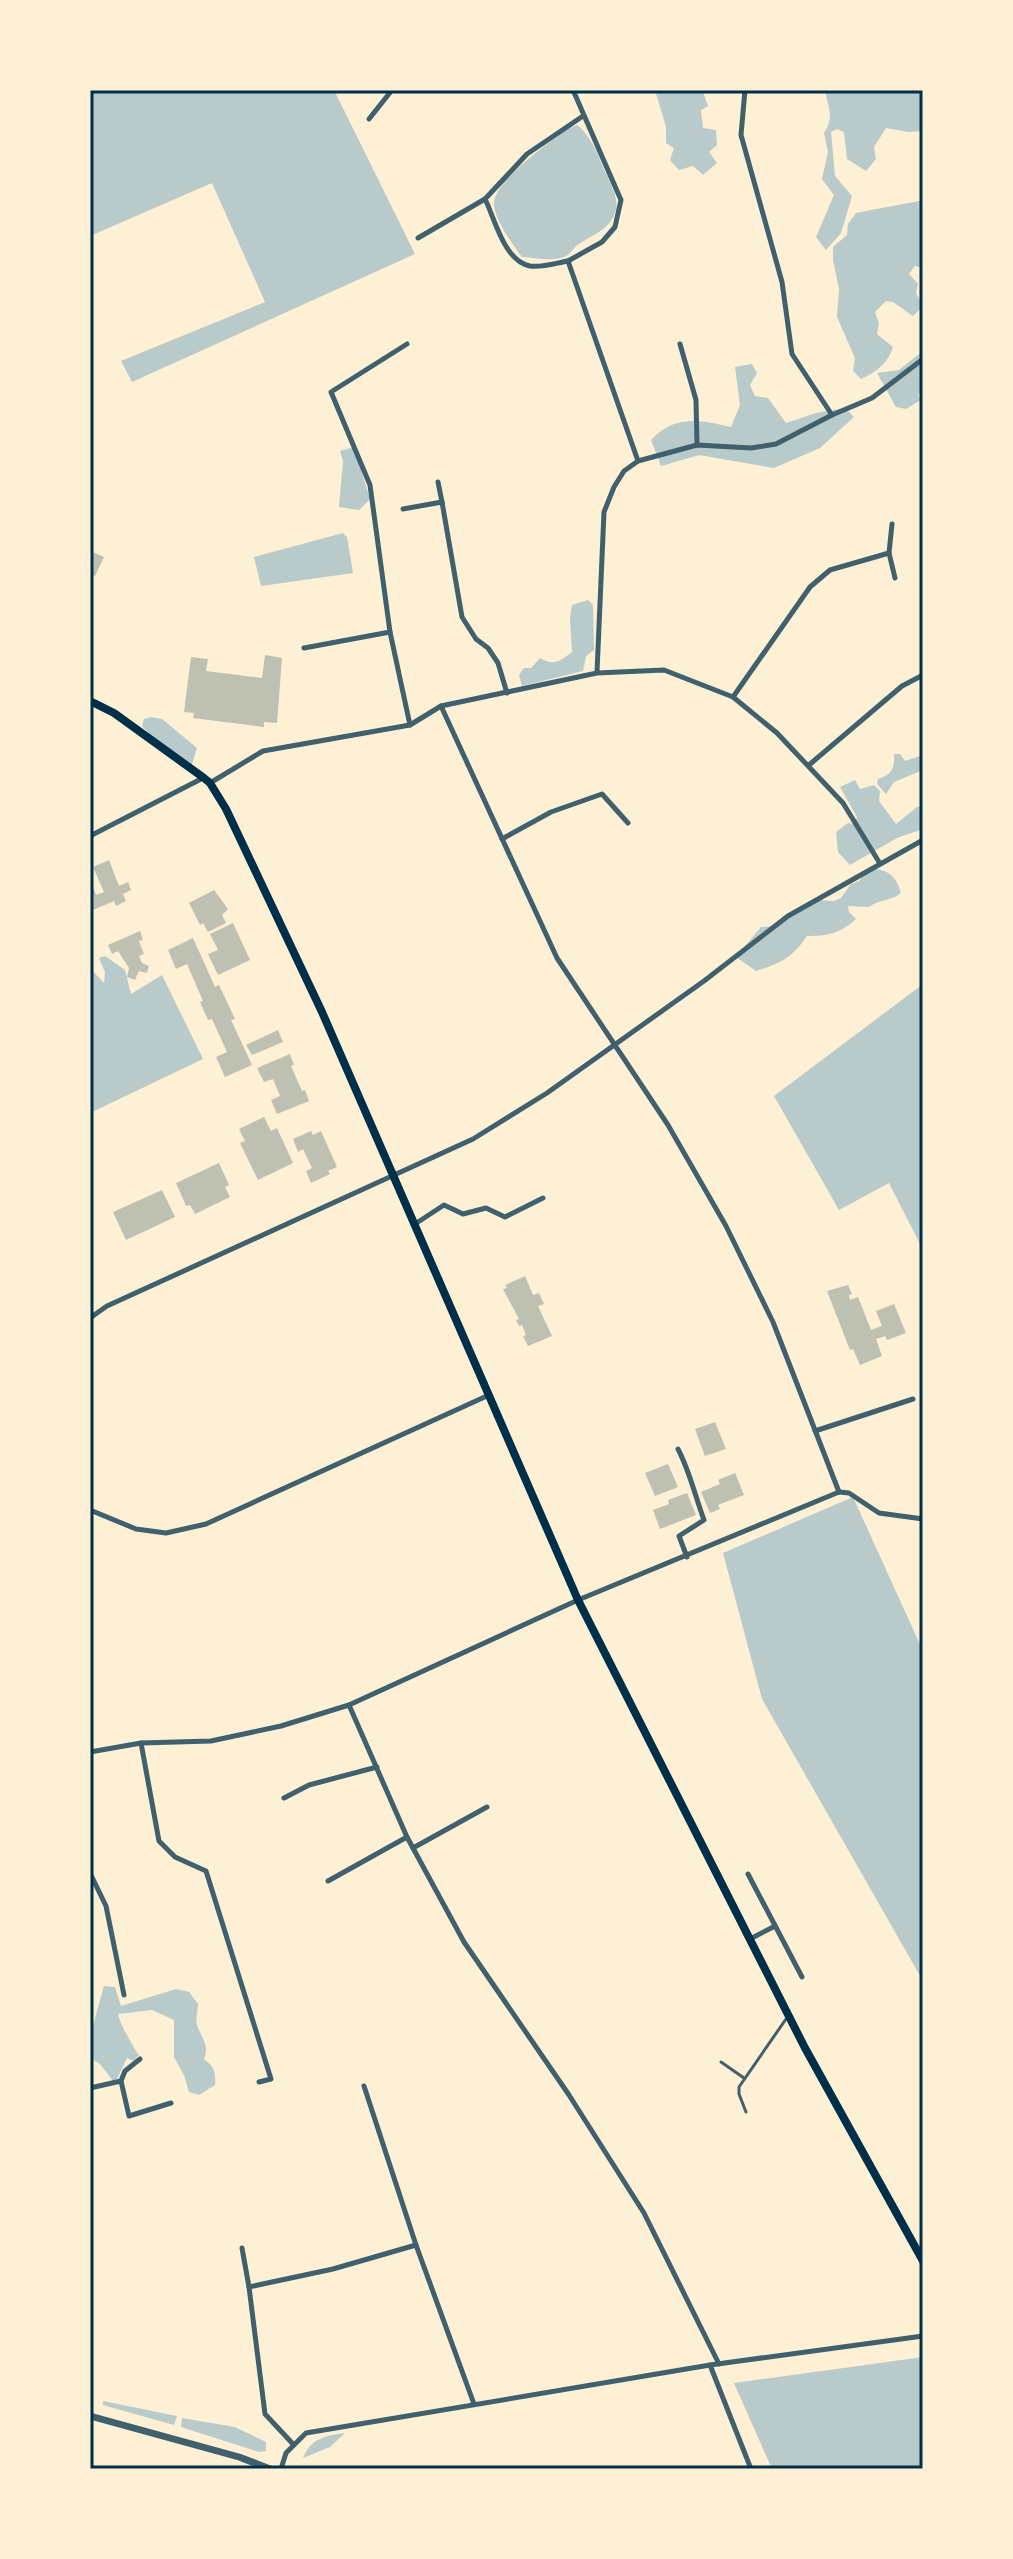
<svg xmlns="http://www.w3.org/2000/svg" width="1013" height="2559" font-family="'Fira Sans',sans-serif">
<rect width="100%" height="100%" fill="#fdf0d5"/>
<g fill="#b9caca">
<polygon points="90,90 334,90 415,254 132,382 121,361 265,302 212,183 90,236"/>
<polygon points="655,90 703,92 708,106 701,110 703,128 716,130 717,145 709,152 717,163 703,175 693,166 679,170 670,160 674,148 666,143 666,127"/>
<path d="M825,90h98v41l-14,1 -23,-4 -12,19 2,12 -10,12 -19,-12 -3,-27 -7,-3 -6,3 4,44 17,20 -11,37 -15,17 -10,-13 18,-42 -12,-16 6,-27 -4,-19c11,-16 4,-25 1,-43z"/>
<path d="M577,125c13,10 20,27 26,42 5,12 16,29 13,42 -5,22 -26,26 -41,38 -3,3 -5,7 -9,9 -12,6 -31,2 -44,1 -9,-12 -29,-39 -28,-54 1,-23 55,-60 73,-74z"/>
<path d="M923,198v70l-8,-2 -6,8 9,10 -2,9 7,13 -10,10 -20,-14 -7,-1 -11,11 4,11 -2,11 16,13c-4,15 -18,26 -32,32l-8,-8 2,-13 -18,-41 2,-28 -6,-29v-13l14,-12 1,-11 8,-11 63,-12z"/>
<polygon points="923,351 923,390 918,395 921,400 906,409 896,407 877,373 899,370"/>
<path d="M752,364l5,9 -7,12 5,11 13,2 18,25 30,-10 29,-5 9,9 -34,31 -46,20 -75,-13 -38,11 -10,-26c24,-26 49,-20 80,-13l9,-22 -5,-38z"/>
<polygon points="354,447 370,499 359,510 339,507 343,461 340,451"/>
<polygon points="343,533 347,537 353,573 261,586 254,557"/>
<path d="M588,600l5,5 1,45 -8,6 -3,15 -61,15 -3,-11 5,-7h7l9,-10c14,8 19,4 32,-6l-2,-34 2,-13z"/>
<polygon points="151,717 162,719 197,748 192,764 181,767 142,726 144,719"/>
<path d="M894,754h6l5,7 18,-6v15l-29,12 -8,12 -9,-10 1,-5c14,-4 17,-11 16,-25z"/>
<polygon points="855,780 860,789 874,785 880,791 879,801 896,824 917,807 923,806 923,829 897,838 850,865 838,852 836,832 848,823 854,824 857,817 840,787"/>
<path d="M870,868c18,2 26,7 31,25 -9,8 -22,6 -32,14l-21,-1 1,6 7,7c-15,14 -28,17 -49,17 -15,22 -26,27 -51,35l-20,-14 25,-30 15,-1 39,-26 19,1 7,-3 10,-14 8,-3z"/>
<polygon points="105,956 125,970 131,994 162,975 203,1059 90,1113 90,968 104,983 105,972 99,958"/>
<polygon points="923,984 923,1250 889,1183 839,1210 774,1096"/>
<polygon points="853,1497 923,1651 923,1981 762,1699 723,1553"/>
<path d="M104,1986l11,1 6,19 55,-17 13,3 9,12c0,6 -3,16 -1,21 4,13 13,20 7,34 10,7 12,14 11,26l-16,10 -10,-3 -5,-17 -10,-18v-37l-22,-10 -34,4c1,8 16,35 21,41l-6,6 -6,-3 -10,21 -4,2 -13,-17 -10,-6v-22z"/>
<polygon points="923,2357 923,2469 772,2469 734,2383"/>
<polygon points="103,2401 177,2416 174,2425 103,2405"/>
<polygon points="182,2418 235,2427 266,2442 266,2451 259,2452 181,2427"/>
<path d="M345,2433l-15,14 -27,11c8,-20 22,-22 42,-25z"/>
</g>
<g fill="#bec0b2">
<polygon points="90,551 104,557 95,576 90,574"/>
<polygon points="265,655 282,658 277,723 264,722 264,727 193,718 194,713 184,712 191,657 208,659 206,671 262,678"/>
<polygon points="109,860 119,886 128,882 131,890 123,894 126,901 116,906 114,901 93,910 90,888 93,887 96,895 104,892 93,867"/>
<polygon points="214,890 228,909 222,915 226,923 208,932 203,923 200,925 189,903"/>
<polygon points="233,923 250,960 218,975 208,954 218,950 210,934"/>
<polygon points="140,931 143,940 139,941 144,954 139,956 142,963 149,966 147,973 139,971 135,980 127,977 129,968 118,951 112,954 108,945"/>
<polygon points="193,938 215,987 219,985 235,1019 231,1020 252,1065 225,1077 216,1057 227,1052 212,1019 208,1020 200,1002 203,1001 187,964 176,969 168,950"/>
<polygon points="278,1030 283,1042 252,1055 246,1045"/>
<polygon points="290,1054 294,1065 291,1066 302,1091 305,1090 309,1101 277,1114 271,1100 280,1096 273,1079 264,1082 257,1068"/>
<polygon points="264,1117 271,1131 277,1128 293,1163 258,1180 240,1143 245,1141 239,1129"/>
<polygon points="311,1131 313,1135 321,1131 337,1167 328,1171 330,1174 311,1183 306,1171 312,1168 303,1149 298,1152 293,1139"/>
<polygon points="219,1163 229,1185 225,1187 230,1197 195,1214 190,1205 186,1206 176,1183"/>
<polygon points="162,1190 175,1217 126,1240 113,1212"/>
<polygon points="525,1276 533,1295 539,1293 544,1304 538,1306 552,1336 528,1346 523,1336 526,1335 522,1325 519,1326 516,1320 519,1319 503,1289 507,1288 505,1285"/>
<polygon points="848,1285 852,1294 849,1295 850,1300 858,1297 871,1330 882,1326 876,1311 894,1304 906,1333 887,1340 885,1336 876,1339 882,1356 860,1365 853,1349 850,1350 827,1291"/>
<polygon points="715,1422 726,1449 705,1456 695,1429"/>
<polygon points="668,1464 678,1487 655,1496 645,1473"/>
<polygon points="735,1473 744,1495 718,1505 720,1509 710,1513 701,1492 720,1484 718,1480"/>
<polygon points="687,1493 696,1515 660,1529 653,1510 669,1504 668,1500"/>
</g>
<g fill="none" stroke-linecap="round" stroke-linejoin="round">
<g stroke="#3f606c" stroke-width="3">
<polyline points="721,2062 744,2078"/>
<polyline points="746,2112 739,2094 739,2087 786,2019"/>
</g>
<g stroke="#3f606c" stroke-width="5">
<polyline points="745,90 741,135 782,282 792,354 832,415"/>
<polyline points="369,119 392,90"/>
<path d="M485,199c10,20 19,62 45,67 12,2 26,-3 38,-5l70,200"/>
<polyline points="418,238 485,199 527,154 583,116"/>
<polyline points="568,261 602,242 615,227 621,200 573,90"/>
<polyline points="407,344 331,392 370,485 390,632 410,725"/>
<polyline points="680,344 696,400 697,445"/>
<polyline points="438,482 442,502"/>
<polyline points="403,509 442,502 462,617 476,639 488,648 498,663 507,693"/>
<polyline points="889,553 892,524"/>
<polyline points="304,648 390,632"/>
<polyline points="597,672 604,512 614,487 624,471 638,461 697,445 751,448 776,444 832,415 872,398 923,359"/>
<polyline points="733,697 810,587 830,570 889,553 895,578"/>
<polyline points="441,706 557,958 668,1125 726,1226 773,1322 839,1492"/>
<polyline points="809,765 902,686 923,675"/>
<polyline points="210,783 263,751 410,725 441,706 597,673 664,670 733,697 777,733 843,803 879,862"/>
<polyline points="90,836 203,778"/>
<polyline points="502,839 551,812 602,794 628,823"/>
<polyline points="415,1224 444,1205 463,1214 486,1208 505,1217 543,1198"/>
<polyline points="90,1318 107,1306 473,1139 547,1093 704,981 788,916 923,840"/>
<polyline points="815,1431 913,1399"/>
<path d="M678,1449c12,23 17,47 26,71l-25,16 8,21"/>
<polyline points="839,1492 849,1493 879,1513 923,1519"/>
<polyline points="90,1510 136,1529 166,1533 206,1524 489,1395"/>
<polyline points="349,1705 407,1837 464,1942 569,2095 644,2213 719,2364"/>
<polyline points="141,1743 159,1841 175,1857 206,1871 271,2079 259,2082"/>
<polyline points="90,1752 141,1743 211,1741 281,1726 349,1705 578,1600 839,1492"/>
<polyline points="284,1798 309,1785 377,1767"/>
<polyline points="413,1848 487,1807"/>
<polyline points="90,1873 106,1906 124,1995"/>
<polyline points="748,1874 802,1977"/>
<polyline points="328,1881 407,1837"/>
<polyline points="750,1939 775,1926"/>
<polyline points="121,2081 125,2071 140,2059"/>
<polyline points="364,2086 416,2245 474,2404"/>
<polyline points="90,2088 121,2081 129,2116 171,2103"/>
<polyline points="242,2248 249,2287 265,2414 293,2444"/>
<polyline points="249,2287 333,2269 416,2245"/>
<polyline points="710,2365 751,2469"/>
<polyline points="281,2469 286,2453 306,2433 710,2365 923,2336"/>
</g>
<polyline stroke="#3f606c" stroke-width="7" points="90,2416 239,2457 270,2469"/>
<polyline stroke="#003049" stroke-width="8" points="90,701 114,713 204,778 210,783 226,809 322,1012 578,1600 805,2048 923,2261"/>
</g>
<rect width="1013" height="2559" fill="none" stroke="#fdf0d5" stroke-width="184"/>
<rect x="92" y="92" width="829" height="2375" fill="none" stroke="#003049" stroke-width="3"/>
</svg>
